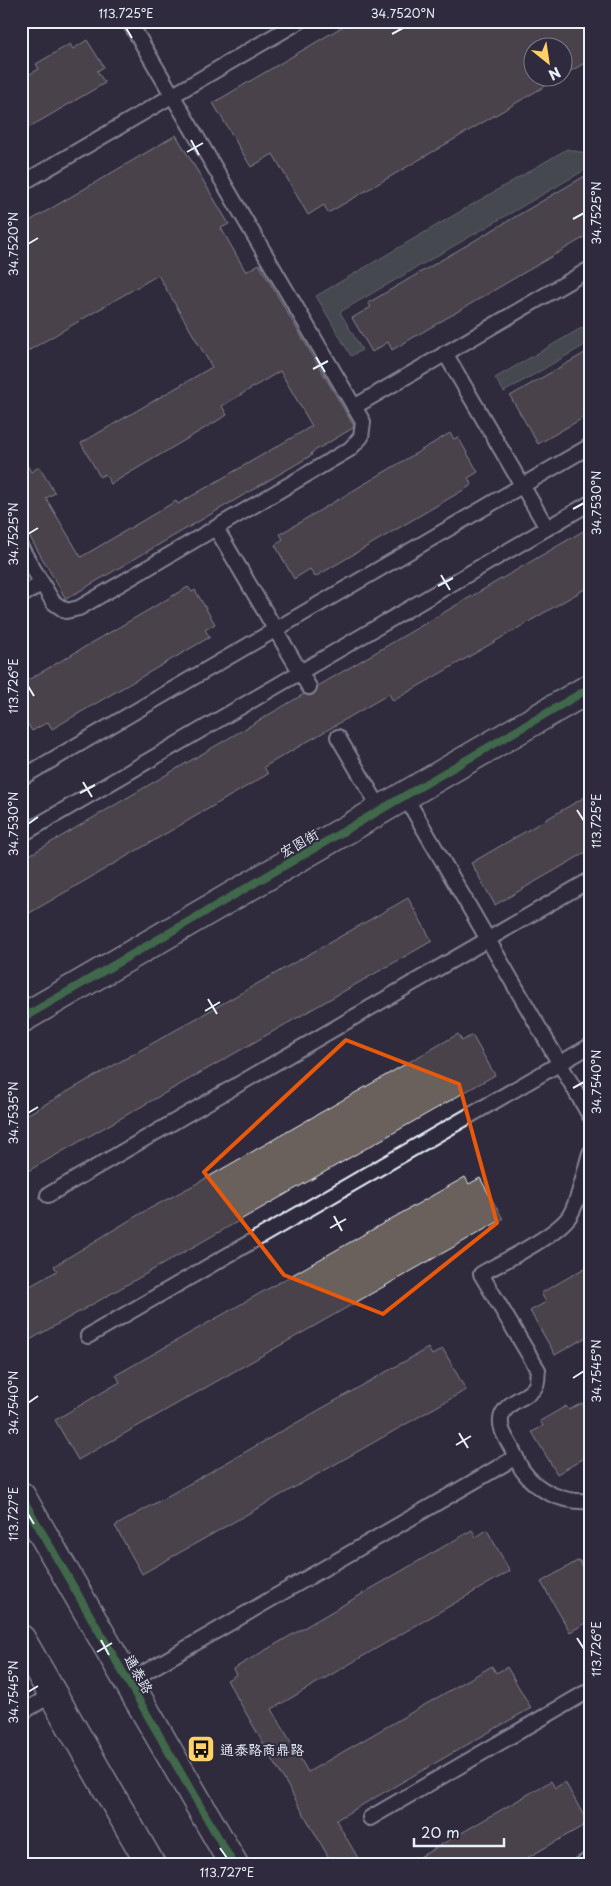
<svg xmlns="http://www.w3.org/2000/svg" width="611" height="1886" font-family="'Playpen Sans','LXGW WenKai TC',sans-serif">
<rect width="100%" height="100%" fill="#2f2a3d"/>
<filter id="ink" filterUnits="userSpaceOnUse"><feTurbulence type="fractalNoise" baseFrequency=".02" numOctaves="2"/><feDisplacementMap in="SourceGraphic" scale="10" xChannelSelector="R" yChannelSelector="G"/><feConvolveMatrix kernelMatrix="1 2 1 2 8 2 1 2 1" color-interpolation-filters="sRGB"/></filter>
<g filter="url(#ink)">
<g fill="#5e6e66" stroke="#a3b0af">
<polygon points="567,149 588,154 590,158 590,167 340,312 362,350 351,356 316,296"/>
<polygon points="590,323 590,342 504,392 495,378"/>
</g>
<g fill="#6b605b" stroke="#e8f1f8">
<polygon points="352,21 590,21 590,60 564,75 564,48 534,48 534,78 559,78 328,213 324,205 308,215 273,154 251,167 213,103"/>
<polygon points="87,40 104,67 97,71 105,83 21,132 21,79 39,69 36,64 70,44 73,49"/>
<polygon points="176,135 229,224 221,228 246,272 259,264 354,426 353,428 311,453 312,455 66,599 21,522 21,455 31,472 39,467 55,493 46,498 81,557 176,501 178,504 312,426 280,371 222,406 227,415 111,484 105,474 100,477 81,443 212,367 158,275 21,355 21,226"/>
<polygon points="590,173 590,234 392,350 388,342 372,352 352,318 371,307 368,303"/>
<polygon points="590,350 590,414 538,444 510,396"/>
<polygon points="450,433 454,439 458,437 478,472 468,478 472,485 315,577 310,569 294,579 275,545 283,539 280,534"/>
<polygon points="590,527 590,586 393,701 389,694 264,767 268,774 21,918 21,860 304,694 309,696 314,694 318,686"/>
<polygon points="188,587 192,592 195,590 215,624 205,630 210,637 52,729 48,722 32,731 21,713 21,684"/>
<polygon points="590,794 590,850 495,905 471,863"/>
<polygon points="408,898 432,941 21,1175 21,1118"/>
<polygon points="458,1034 462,1041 472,1035 495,1075 21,1345 21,1291 57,1271 54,1266 143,1212 194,1185"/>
<polygon points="465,1177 469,1184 480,1178 503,1219 78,1460 55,1420 120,1382 116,1375"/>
<polygon points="590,1265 590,1335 555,1355 530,1311 546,1302 541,1293"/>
<polygon points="428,1348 432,1355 443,1349 466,1390 142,1574 115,1526"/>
<polygon points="582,1403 590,1416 590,1455 557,1474 532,1432 543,1426 540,1421 566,1406 569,1410"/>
<polygon points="472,1530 476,1537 487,1530 510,1571 272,1709 308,1772 492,1666 496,1673 507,1667 531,1708 336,1820 362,1865 333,1865 227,1680 236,1675 233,1669"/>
<polygon points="579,1560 590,1578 590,1621 570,1632 541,1582"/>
<polygon points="551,1781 555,1788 565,1782 588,1823 515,1865 406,1865"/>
</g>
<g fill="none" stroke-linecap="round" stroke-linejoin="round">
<g stroke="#e8f1f8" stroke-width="18">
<g id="service">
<polyline points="21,184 300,21"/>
<polyline points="445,353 547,528"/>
<polyline points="354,407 590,269"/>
<polyline points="216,528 309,687"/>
<polyline points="21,548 53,602 66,611 79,608 350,449 361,437 363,422 129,21"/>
<polyline points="21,596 42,583"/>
<polyline points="338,737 381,810"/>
<polyline points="21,778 590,446"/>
<polyline points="405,796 590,1116"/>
<polyline points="21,835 590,503"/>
<path d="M590,1153c-5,16 -12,53 -22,65 -15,19 -64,43 -87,56l57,96c-1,4 0,11 -2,15 -6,13 -27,14 -34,30 -4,11 3,22 9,32 4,8 7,17 12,24 15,21 41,32 67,30"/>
<polyline points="48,1195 590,880"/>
<polyline points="88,1336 590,1046"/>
<polyline points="128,1682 516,1457"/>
<polyline points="21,1713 53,1694"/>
<polyline points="370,1818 585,1693 590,1692"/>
<polyline points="581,1865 590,1859"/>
</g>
</g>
<g stroke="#e8f1f8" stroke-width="31">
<polyline id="minor" points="21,1019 590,688"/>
</g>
<g stroke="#e8f1f8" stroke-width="31">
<g id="tertiary">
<polyline points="21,1496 234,1865"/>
<polyline points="21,1639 151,1865"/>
</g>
</g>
<use href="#service" stroke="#2f2a3d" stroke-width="14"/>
<use href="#minor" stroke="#2f2a3d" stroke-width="28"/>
<use href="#tertiary" stroke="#2f2a3d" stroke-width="28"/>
<g stroke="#2f2a3d" stroke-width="11">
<g id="cycleway">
<polyline points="21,1019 590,688"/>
<polyline points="21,1496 234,1865"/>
</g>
</g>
<use href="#cycleway" stroke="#56b35d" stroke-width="8"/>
</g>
</g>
<path d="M0 0H611V1886H0ZM346,1040l113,44 38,139 -114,91 -99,-39 -80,-103z" fill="#2f2a3d" fill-opacity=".55" fill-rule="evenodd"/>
<path fill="none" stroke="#e8590c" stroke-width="4" stroke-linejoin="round" d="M346,1040l113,44 38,139 -114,91 -99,-39 -80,-103z"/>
<path fill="none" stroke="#e8f1f8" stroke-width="2" d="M126,28l6,10M392,34l11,-6M191,140l8,15M187,152l16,-9M573,219l11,-6M28,244l10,-6M316,357l9,15M313,369l15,-8M573,509l11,-6M28,534l10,-6M441,575l9,15M438,586l15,-8M28,686l6,10M83,782l9,15M80,793l15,-8M577,810l7,11M28,824l10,-7M208,999l9,15M205,1011l15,-9M573,1088l11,-6M28,1113l10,-6M334,1216l8,15M330,1228l16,-9M573,1378l11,-7M28,1403l10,-7M459,1433l9,15M456,1445l15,-9M28,1514l6,10M577,1638l7,11M101,1640l8,15M97,1652l15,-9M28,1692l10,-6M220,1848l7,10"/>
<defs>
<g id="bus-square" transform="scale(1.4375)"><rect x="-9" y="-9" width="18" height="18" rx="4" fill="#ffd166" stroke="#2f2a3d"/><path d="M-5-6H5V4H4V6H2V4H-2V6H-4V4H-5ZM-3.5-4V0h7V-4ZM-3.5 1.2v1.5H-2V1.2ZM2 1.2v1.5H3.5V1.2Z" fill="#111"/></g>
</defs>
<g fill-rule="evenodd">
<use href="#bus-square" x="201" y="1749"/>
</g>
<g text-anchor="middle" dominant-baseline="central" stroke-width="4" stroke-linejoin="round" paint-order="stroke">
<g font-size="14" fill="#e8f1f8" stroke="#2f2a3d">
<text transform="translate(299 843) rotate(-30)">宏图街</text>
<text transform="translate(139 1674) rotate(60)">通泰路</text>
</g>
<g font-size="14" fill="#e8f1f8" stroke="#2f2a3d" text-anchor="start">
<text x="220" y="1749">通泰路商鼎路</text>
</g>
</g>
<rect width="611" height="1886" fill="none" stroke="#2f2a3d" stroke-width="55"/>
<g transform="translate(548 62) rotate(150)"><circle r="24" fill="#2f2a3d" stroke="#797a88"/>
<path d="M0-4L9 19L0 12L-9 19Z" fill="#ffd166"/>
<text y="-8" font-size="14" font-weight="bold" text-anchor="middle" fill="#e8f1f8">N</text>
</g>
<path d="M414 1838v8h90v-8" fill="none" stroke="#e8f1f8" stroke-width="2.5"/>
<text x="421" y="1838" font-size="15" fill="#e8f1f8" stroke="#2f2a3d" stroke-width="4" paint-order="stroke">20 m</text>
<rect x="28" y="28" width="556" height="1830" fill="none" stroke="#e8f1f8" stroke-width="2"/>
<g font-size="12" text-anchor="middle" fill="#e8f1f8">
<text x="126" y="18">113.725°E</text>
<text x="403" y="18">34.7520°N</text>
<text transform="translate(597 213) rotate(-90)" y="4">34.7525°N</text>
<text transform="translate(14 244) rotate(-90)" y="4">34.7520°N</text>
<text transform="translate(597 503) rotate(-90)" y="4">34.7530°N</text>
<text transform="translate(14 534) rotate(-90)" y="4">34.7525°N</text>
<text transform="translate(14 686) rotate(-90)" y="4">113.726°E</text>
<text transform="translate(597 821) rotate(-90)" y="4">113.725°E</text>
<text transform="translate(14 824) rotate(-90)" y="4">34.7530°N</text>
<text transform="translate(597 1082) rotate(-90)" y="4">34.7540°N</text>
<text transform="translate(14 1113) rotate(-90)" y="4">34.7535°N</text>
<text transform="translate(597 1371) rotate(-90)" y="4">34.7545°N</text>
<text transform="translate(14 1403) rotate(-90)" y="4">34.7540°N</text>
<text transform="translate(14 1514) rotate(-90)" y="4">113.727°E</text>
<text transform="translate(597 1649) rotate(-90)" y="4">113.726°E</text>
<text transform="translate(14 1692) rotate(-90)" y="4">34.7545°N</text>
<text x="227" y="1877">113.727°E</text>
</g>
</svg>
